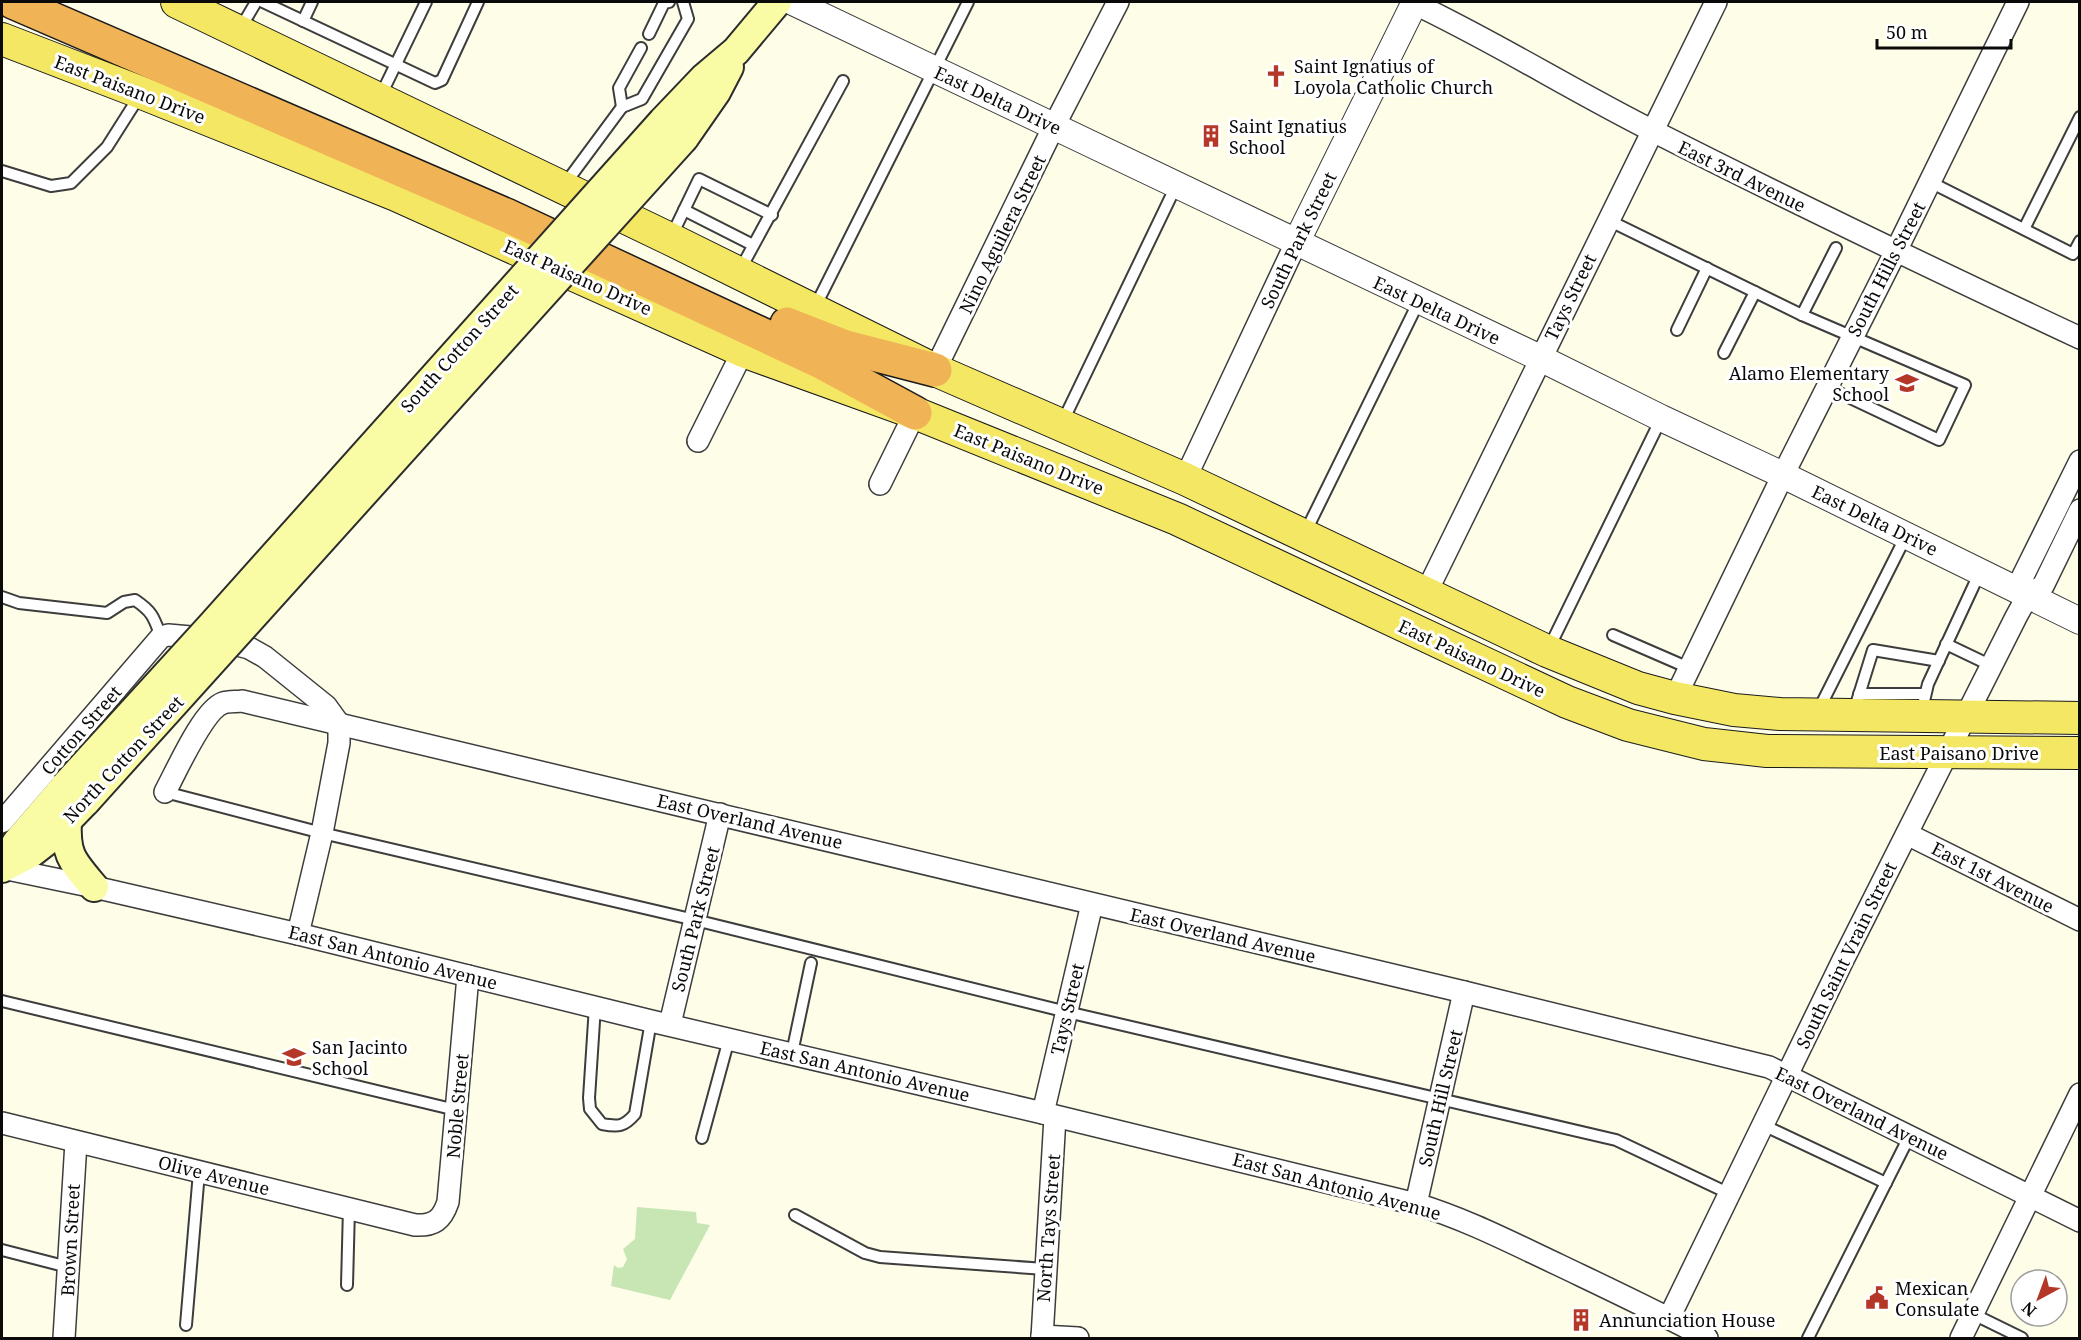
<svg xmlns="http://www.w3.org/2000/svg" width="2081" height="1340" font-family="'Noto Serif',serif">
<rect width="100%" height="100%" fill="#fefde8"/>
<polygon fill="#c7e6b4" points="637,1207 696,1212 697,1223 710,1225 670,1300 611,1286 614,1265 618,1268 623,1267 627,1259 623,1249 635,1239"/>
<g fill="none" stroke-linecap="round" stroke-linejoin="round">
<g stroke="#3d3d3d" stroke-width="14">
<g id="service">
<polyline points="263,2 435,83 442,80 478,2"/>
<polyline points="303,21 312,2"/>
<polyline points="240,29 256,2"/>
<polyline points="649,34 664,3 669,2"/>
<polyline points="641,48 619,88 622,107 642,99 688,19 683,2"/>
<polyline points="380,97 426,2"/>
<polyline points="2,171 51,186 71,183 107,147 140,95"/>
<polyline points="1930,182 2073,254 2080,241"/>
<polyline points="565,184 622,107"/>
<polyline points="684,210 753,245"/>
<polyline points="1608,220 1802,315 1965,385 1939,440 1827,387"/>
<polyline points="2024,229 2080,117"/>
<polyline points="672,235 699,179 772,215"/>
<polyline points="740,270 843,81"/>
<polyline points="815,307 968,2"/>
<polyline points="1802,315 1836,248"/>
<polyline points="1677,330 1707,268"/>
<polyline points="1724,353 1755,292"/>
<polyline points="1062,423 1176,186"/>
<polyline points="1305,533 1419,301"/>
<path d="M2,597l17,6 88,10 17,-11 11,-2c18,12 19,18 26,37"/>
<polyline points="1613,635 1689,668"/>
<polyline points="1946,644 1992,666"/>
<polyline points="1548,650 1661,419"/>
<polyline points="1859,694 1925,694"/>
<polyline points="1818,711 1906,536"/>
<polyline points="1854,711 1873,650 1939,661"/>
<polyline points="1921,714 1928,684 1980,572"/>
<polyline points="165,792 322,833 695,920 1067,1012 1616,1140 1730,1194"/>
<polyline points="2,1001 456,1110"/>
<path d="M595,1006l-6,92 1,11 12,15c16,3 22,3 33,-10l16,-93"/>
<polyline points="792,1053 811,963"/>
<polyline points="1763,1125 1886,1183"/>
<polyline points="702,1138 729,1039"/>
<polyline points="795,1215 865,1253 880,1257 1045,1269"/>
<polyline points="2,1250 68,1267"/>
<polyline points="347,1285 349,1208"/>
<polyline points="1973,1314 2022,1338"/>
<polyline points="186,1325 199,1172"/>
<polyline points="1808,1338 1909,1137"/>
</g>
</g>
<g stroke="#3d3d3d" stroke-width="24">
<g id="minor">
<path d="M1411,2c83,39 162,89 244,130 140,71 282,139 425,206"/>
<polyline points="935,370 1054,126 1118,2"/>
<polyline points="698,441 743,351"/>
<polyline points="1185,479 1296,243"/>
<polyline points="880,484 915,413"/>
<polyline points="1426,593 1716,2"/>
<polyline points="2028,595 2022,578 2080,461"/>
<polyline points="1675,698 1783,475 1896,251 2018,2"/>
<path d="M165,792c11,-20 38,-82 58,-89 6,-2 14,-1 19,-2l1222,291 305,75 311,154"/>
<polyline points="2,822 161,637 168,635 214,639 249,648 265,657 326,706 339,724 339,743 322,833 298,934"/>
<polyline points="1907,834 2080,920"/>
<path d="M2,868l92,19 204,47 353,87 392,92 373,91c50,15 96,39 143,61 50,24 99,47 148,73"/>
<polyline points="670,1024 720,814"/>
<polyline points="1043,1113 1092,904"/>
<path d="M2,1123l413,102c19,1 27,-5 33,-23l20,-226"/>
<polyline points="1416,1204 1464,992"/>
<polyline points="1669,1318 1843,960 2016,617 2028,595 2043,586 2080,510"/>
<polyline points="1042,1336 1078,1338"/>
<polyline points="64,1338 76,1142"/>
<polyline points="1042,1338 1055,1117"/>
<polyline points="1961,1338 2080,1094"/>
</g>
</g>
<g stroke="#3d3d3d" stroke-width="28">
<g id="tertiary">
<polyline points="793,2 1540,358 1661,418 1783,475 2080,621"/>
<polyline points="1296,243 1415,2"/>
</g>
</g>
<g stroke="#2c2c2c" stroke-width="32">
<g id="secondary">
<polyline points="663,121 704,78 736,51 777,2"/>
<polyline points="684,138 716,92 729,67"/>
<path d="M67,820c-2,35 5,41 27,67"/>
<polyline points="5,862 17,842 65,786"/>
<polyline points="2,868 31,853 49,839 86,801"/>
</g>
</g>
<g stroke="#1b1b1b" stroke-width="34">
<g id="primary">
<polyline points="177,2 670,239 935,370 1185,479 1547,651 1638,688 1675,698 1734,710 1780,714 2080,718"/>
<polyline points="2,39 142,93 396,195 743,351 915,413 1177,519 1567,702 1628,725 1704,744 1767,751 2080,753"/>
</g>
</g>
<g stroke="#1b1b1b" stroke-width="36">
<g id="motorway">
<polyline points="13,2 508,216 821,362 915,413"/>
<polyline points="787,324 846,347 935,370"/>
</g>
</g>
<use href="#service" stroke="#fff" stroke-width="10"/>
<use href="#minor" stroke="#fff" stroke-width="21"/>
<use href="#tertiary" stroke="#fff" stroke-width="26"/>
<use href="#secondary" stroke="#f9fca5" stroke-width="28"/>
<use href="#primary" stroke="#f4e763" stroke-width="32"/>
<use href="#motorway" stroke="#f0b355" stroke-width="33"/>
<g stroke="#2c2c2c" stroke-width="32" stroke-linecap="butt">
<g id="secondary-bridge">
<polyline points="65,786 212,625 663,121"/>
<polyline points="86,801 684,138"/>
</g>
</g>
<use href="#secondary-bridge" stroke="#f9fca5" stroke-width="28"/>
</g>
<defs>
<g id="church-bare" transform="scale(1.8)"><path d="M-1.2-6h2.4v3.5h3.3v2.4h-3.3V6h-2.4V-.1h-3.3v-2.4h3.3Z" fill="#b53728" stroke="#fff" stroke-width="2.5" paint-order="stroke"/></g>
<g id="building-bare" transform="scale(1.8)"><path d="M-4-6H4V6H1V3H-1V6H-4ZM-2.5-4.3h1.7v1.8h-1.7ZM.8-4.3h1.7v1.8H.8ZM-2.5-1h1.7V.8h-1.7ZM.8-1h1.7V.8H.8Z" fill="#b53728" stroke="#fff" stroke-width="2.5" paint-order="stroke"/></g>
<g id="school-bare" transform="scale(1.8)"><path d="M0-5L7-2L0 1L-7-2ZM-4 1L0 2.5L4 1V4Q0 6-4 4Z" fill="#b53728" stroke="#fff" stroke-width="2.5" paint-order="stroke"/></g>
<g id="civic-bare" transform="scale(1.8)"><path d="M-.6-6.5H3V-4.5H.6V-3L4-1V1h2V6H-6V1h2V-1L-.6-3ZM-1.2 2.5V6h2.4V2.5Z" fill="#b53728" stroke="#fff" stroke-width="2.5" paint-order="stroke"/></g>
</defs>
<g fill-rule="evenodd">
<use href="#church-bare" x="1276" y="76"/>
<use href="#building-bare" x="1211" y="136"/>
<use href="#school-bare" x="1907" y="383"/>
<use href="#school-bare" x="294" y="1057"/>
<use href="#civic-bare" x="1877" y="1298"/>
<use href="#building-bare" x="1581" y="1320"/>
</g>
<g text-anchor="middle" dominant-baseline="central" stroke-width="6" stroke-linejoin="round" paint-order="stroke">
<g font-size="18" fill="#0a0a0a" stroke="#fff" text-anchor="start">
<text x="1294" y="66">Saint Ignatius of<tspan x="1294" dy="21">Loyola Catholic Church</tspan></text>
<text x="1229" y="126">Saint Ignatius<tspan x="1229" dy="21">School</tspan></text>
<text x="1889" y="373" text-anchor="end">Alamo Elementary<tspan x="1889" dy="21">School</tspan></text>
<text x="312" y="1047">San Jacinto<tspan x="312" dy="21">School</tspan></text>
<text x="1895" y="1288">Mexican<tspan x="1895" dy="21">Consulate</tspan></text>
<text x="1599" y="1320">Annunciation House</text>
</g>
<g font-size="18" fill="#0a0a0a" stroke="#fff">
<text transform="translate(130 89) rotate(21)">East Paisano Drive</text>
<text transform="translate(998 100) rotate(25)">East Delta Drive</text>
<text transform="translate(1742 176) rotate(26)">East 3rd Avenue</text>
<text transform="translate(1002 234) rotate(-64)">Nino Aguilera Street</text>
<text transform="translate(1298 240) rotate(-64)">South Park Street</text>
<text transform="translate(1886 269) rotate(-63)">South Hills Street</text>
<text transform="translate(578 277) rotate(24)">East Paisano Drive</text>
<text transform="translate(1570 297) rotate(-64)">Tays Street</text>
<text transform="translate(1437 310) rotate(25)">East Delta Drive</text>
<text transform="translate(459 348) rotate(-48)">South Cotton Street</text>
<text transform="translate(1029 459) rotate(22)">East Paisano Drive</text>
<text transform="translate(1875 520) rotate(26)">East Delta Drive</text>
<text transform="translate(1472 658) rotate(25)">East Paisano Drive</text>
<text transform="translate(81 730) rotate(-49)">Cotton Street</text>
<text x="1959" y="753">East Paisano Drive</text>
<text transform="translate(123 759) rotate(-47)">North Cotton Street</text>
<text transform="translate(750 821) rotate(13)">East Overland Avenue</text>
<text transform="translate(1993 877) rotate(27)">East 1st Avenue</text>
<text transform="translate(695 919) rotate(-76)">South Park Street</text>
<text transform="translate(1223 935) rotate(13)">East Overland Avenue</text>
<text transform="translate(1846 955) rotate(-64)">South Saint Vrain Street</text>
<text transform="translate(393 957) rotate(14)">East San Antonio Avenue</text>
<text transform="translate(1067 1009) rotate(-77)">Tays Street</text>
<text transform="translate(865 1071) rotate(13)">East San Antonio Avenue</text>
<text transform="translate(1440 1098) rotate(-77)">South Hill Street</text>
<text transform="translate(457 1106) rotate(-85)">Noble Street</text>
<text transform="translate(1862 1113) rotate(26)">East Overland Avenue</text>
<text transform="translate(214 1175) rotate(14)">Olive Avenue</text>
<text transform="translate(1337 1186) rotate(15)">East San Antonio Avenue</text>
<text transform="translate(1048 1228) rotate(-86)">North Tays Street</text>
<text transform="translate(70 1240) rotate(-87)">Brown Street</text>
</g>
</g>
<rect width="2081" height="1340" fill="none" stroke="#0a0a0a" stroke-width="6"/>
<g transform="translate(2039 1298) rotate(221)"><circle r="28" fill="#ffffff" stroke="#9d9d9d" stroke-width="1.5"/>
<path d="M0-4.5L10 22L0 15L-10 22Z" fill="#b53728"/>
<text y="-9" font-size="16" font-weight="bold" text-anchor="middle" fill="#0a0a0a">N</text>
</g>
<path d="M1877 39v9h134v-9" fill="none" stroke="#0a0a0a" stroke-width="3"/>
<text x="1886" y="39" font-size="18" fill="#0a0a0a" stroke="#ffffff" stroke-width="4.5" paint-order="stroke">50 m</text>
</svg>
